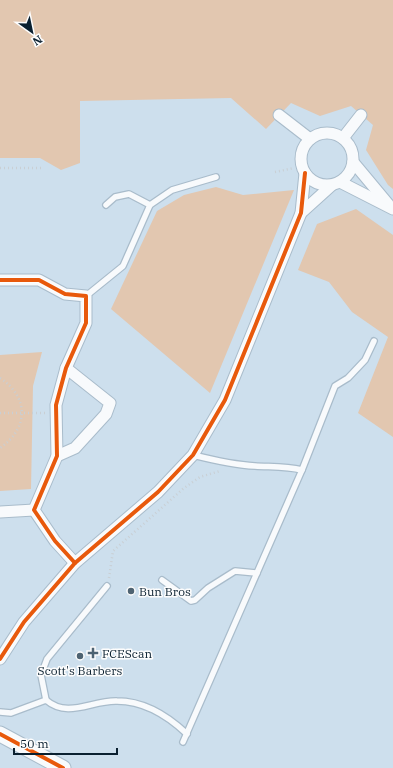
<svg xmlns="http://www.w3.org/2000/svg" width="393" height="768" font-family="'IBM Plex Serif',serif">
<rect width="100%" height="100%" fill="#cddfed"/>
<g fill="#e2c7b0">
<polygon points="0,0 393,0 393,189 388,185 366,150 373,125 351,106 320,116 291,103 266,129 231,98 80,101 80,163 61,170 40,158 0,158"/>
<polygon points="216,187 243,195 294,190 210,393 111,309 157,211 184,195"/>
<polygon points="356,209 393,235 393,437 358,413 388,337 352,312 329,282 298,270 317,224"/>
<polygon points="42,352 33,386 31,489 0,491 0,355"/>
</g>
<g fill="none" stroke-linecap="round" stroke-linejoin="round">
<g stroke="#a9bccb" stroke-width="8">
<g id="lane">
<polyline points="106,205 115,197 129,194 150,205"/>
<polyline points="86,296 123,266 150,205 172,190 216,177"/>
<polyline points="302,470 335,386 348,378 365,360 374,341"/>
<polyline points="162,580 191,601 195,600 208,588 235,571 257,573"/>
<polyline points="46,700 41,675 47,659 107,586"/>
<path d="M0,712l11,1 35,-13c22,19 46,0 71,1 27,0 51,15 70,33"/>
<path d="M183,742l119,-272c-16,-4 -31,-3 -47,-4 -21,-1 -42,-6 -62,-11"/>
</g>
</g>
<g stroke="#a9bccb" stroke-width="13">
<g id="street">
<polyline points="279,115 310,139"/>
<circle cx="327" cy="159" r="26"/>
<polyline points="343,138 361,115"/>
<polyline points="353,162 388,204"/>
<polyline points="340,182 393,209"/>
<polyline points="301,213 332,185"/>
<polyline points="0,280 39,280 65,294 86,296 86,323 66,368 56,405 57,456 34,510 55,541 75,563"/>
<polyline points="57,456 75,448 106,414 110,403 66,368"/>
<polyline points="0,512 34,510"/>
<polyline points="0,659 24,622 75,563 158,492 193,455 225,400 301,213 305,173"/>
</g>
</g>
<g stroke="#a9bccb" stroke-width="17">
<polyline id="secondary" points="0,734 63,768"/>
</g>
<g stroke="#c9cfd4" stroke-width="2.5" stroke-dasharray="1 3" stroke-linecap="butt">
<polyline points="0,168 44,168"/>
<polyline points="275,172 294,168"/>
<path d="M0,378c29,19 29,50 0,70"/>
<polyline points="0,413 45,413"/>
<polyline points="109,578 113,551 184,488 200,477 220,471"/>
</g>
<use href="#lane" stroke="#f8fafc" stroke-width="5.5"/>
<use href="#street" stroke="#f8fafc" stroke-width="11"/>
<use href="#secondary" stroke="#f8fafc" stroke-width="15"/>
<g stroke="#fdfdfd" stroke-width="6">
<g id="cycleway">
<polyline points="0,280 39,280 65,294 86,296 86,323 66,368 56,405 57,456 34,510 55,541 75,563"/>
<polyline points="0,659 24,622 75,563 158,492 193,455 225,400 301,213 305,173"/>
<polyline points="0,734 63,768"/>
</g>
</g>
<use href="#cycleway" stroke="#e8590c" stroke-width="4"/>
</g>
<g fill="#4e6372" stroke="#fdfdfd" stroke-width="1.5">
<circle cx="131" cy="591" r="4"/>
<path d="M91 647h4v4h4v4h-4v4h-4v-4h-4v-4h4z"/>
<circle cx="80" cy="656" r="4"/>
</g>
<g text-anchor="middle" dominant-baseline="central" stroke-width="3" stroke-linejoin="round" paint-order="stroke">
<g font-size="12" fill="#0a2030" stroke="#fdfdfd" text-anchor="start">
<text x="139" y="591">Bun Bros</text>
<text x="102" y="653">FCEScan</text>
<text x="80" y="670" text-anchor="middle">Scott's Barbers</text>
</g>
</g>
<g transform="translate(32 32) rotate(147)" stroke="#fdfdfd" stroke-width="3" paint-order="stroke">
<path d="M0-3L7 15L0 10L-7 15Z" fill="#0a2030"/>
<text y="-6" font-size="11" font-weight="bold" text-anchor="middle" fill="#0a2030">N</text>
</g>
<path d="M14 748v6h103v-6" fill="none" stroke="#0a2030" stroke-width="2"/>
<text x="20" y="748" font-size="12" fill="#0a2030" stroke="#fdfdfd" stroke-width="3" paint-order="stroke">50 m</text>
</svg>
